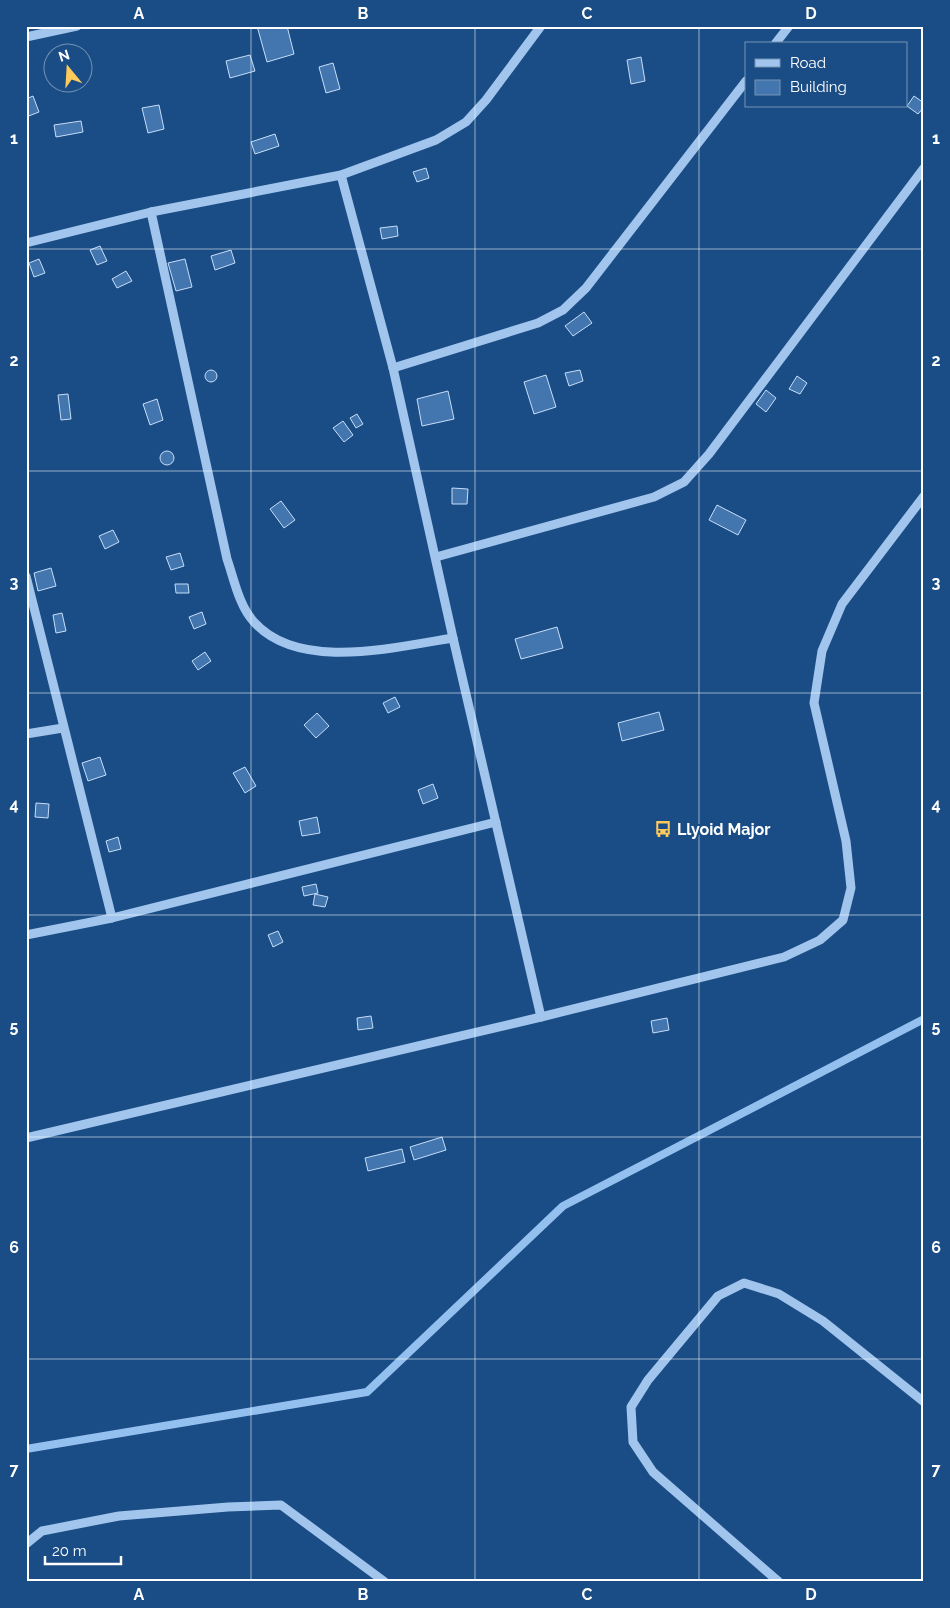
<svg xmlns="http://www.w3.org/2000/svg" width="950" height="1608" font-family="Raleway,sans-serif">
<rect width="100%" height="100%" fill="#1a4c85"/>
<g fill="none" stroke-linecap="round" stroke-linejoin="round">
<polyline stroke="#93c0ee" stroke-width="8" points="26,1449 367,1392 563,1206 924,1019"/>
</g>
<g fill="#4376af" stroke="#c6def9">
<polygon points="257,26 287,26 294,54 267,62"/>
<polygon points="250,55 255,71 230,78 226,61"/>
<polygon points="641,57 645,81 631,84 627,60"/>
<polygon points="333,63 340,89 326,93 319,67"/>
<polygon points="33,96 39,112 26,117 26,99"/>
<polygon points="914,96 924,103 924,107 918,114 907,106"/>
<polygon points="159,105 164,129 148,133 142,108"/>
<polygon points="81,121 83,132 56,137 54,125"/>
<polygon points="275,134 279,146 255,154 251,142"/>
<polygon points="426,168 429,178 417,182 413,172"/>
<polygon points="397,226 398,236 382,239 380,228"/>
<polygon points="100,246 107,261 97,265 90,250"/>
<polygon points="231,250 235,263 215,270 211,256"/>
<polygon points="39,259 45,273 34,277 29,263"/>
<polygon points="185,259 192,287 176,291 168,263"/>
<polygon points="126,271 132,281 117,288 112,279"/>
<polygon points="584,312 592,323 573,336 565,326"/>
<circle cx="211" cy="376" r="6"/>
<polygon points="580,370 583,381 569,386 565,373"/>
<polygon points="546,375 556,407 534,414 524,382"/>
<polygon points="797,376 807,383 800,394 789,389"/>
<polygon points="766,390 776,398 766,412 756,404"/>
<polygon points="448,391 454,419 422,426 417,399"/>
<polygon points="68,394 71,419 61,420 58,395"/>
<polygon points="157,399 163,420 150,425 143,404"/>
<polygon points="357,414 363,424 356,428 350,418"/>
<polygon points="343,421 353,435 344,442 333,428"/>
<circle cx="167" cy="458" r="7"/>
<polygon points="452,488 468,489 467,504 452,504"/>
<polygon points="281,501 295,520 284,528 270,509"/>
<polygon points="717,505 746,520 738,535 709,520"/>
<polygon points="113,530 119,542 105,549 99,536"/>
<polygon points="180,553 184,566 171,570 166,557"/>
<polygon points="51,568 56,586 38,591 34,573"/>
<polygon points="175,584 188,584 189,593 176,593"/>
<polygon points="202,612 206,624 194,629 189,617"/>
<polygon points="62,613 66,631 56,633 53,615"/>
<polygon points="557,627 563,648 521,659 515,639"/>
<polygon points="205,652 211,661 198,670 192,661"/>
<polygon points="395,697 400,707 388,713 383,703"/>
<polygon points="659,712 664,730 622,741 618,723"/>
<polygon points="317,713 329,726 316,738 304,725"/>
<polygon points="100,757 106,775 88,781 82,763"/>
<polygon points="245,767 256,786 245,793 233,773"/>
<polygon points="433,784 438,798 423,804 418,790"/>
<polygon points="36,803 49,804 48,818 35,817"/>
<polygon points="317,817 320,833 302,836 299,821"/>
<polygon points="118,837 121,849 109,852 106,841"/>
<polygon points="316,884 318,893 304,896 302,887"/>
<polygon points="315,894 328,897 325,907 313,905"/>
<polygon points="278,931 283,942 273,947 268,935"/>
<polygon points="371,1016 373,1028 358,1030 357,1018"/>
<polygon points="667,1018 669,1030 653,1033 651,1021"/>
<polygon points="442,1137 446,1150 414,1160 410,1147"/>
<polygon points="402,1149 405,1162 368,1171 365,1158"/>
</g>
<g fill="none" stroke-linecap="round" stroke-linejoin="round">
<g stroke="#a1c5ec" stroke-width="9">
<polyline points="26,37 77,26"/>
<polyline points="775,44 789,26"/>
<polyline points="341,175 393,368 453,638 541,1017"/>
<path d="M151,212l76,347c7,20 12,47 27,63 45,50 141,25 199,16"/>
<polyline points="26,243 151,212 341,175 436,140 466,122 486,100 541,26"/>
<polyline points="393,368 538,323 563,310 586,288 746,81"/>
<polyline points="436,557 654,497 684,482 709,454 924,168"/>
<polyline points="26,576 112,918"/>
<polyline points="26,734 63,728"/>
<polyline points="26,935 112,918 496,822"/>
<polyline points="26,1138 541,1017 784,957 820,940 843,920 851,888 846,841 814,703 822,651 842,604 924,496"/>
<polyline points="26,1544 42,1531 119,1516 228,1507 281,1505 385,1582"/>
<polyline points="779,1582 653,1472 633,1442 631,1407 648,1380 718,1296 744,1283 779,1294 823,1321 924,1402"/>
</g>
</g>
<path fill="none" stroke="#fff" stroke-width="1" stroke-opacity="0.55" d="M251,26v1556M475,26v1556M699,26v1556M26,249h898M26,471h898M26,693h898M26,915h898M26,1137h898M26,1359h898"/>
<defs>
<g id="bus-bare" transform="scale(1.35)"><path d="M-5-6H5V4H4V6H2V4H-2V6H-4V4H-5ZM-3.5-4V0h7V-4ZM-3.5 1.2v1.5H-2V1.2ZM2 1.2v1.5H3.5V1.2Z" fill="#feca5c" stroke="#1a4c85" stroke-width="2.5" paint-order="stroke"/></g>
</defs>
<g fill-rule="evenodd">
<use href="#bus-bare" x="663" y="829"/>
</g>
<g text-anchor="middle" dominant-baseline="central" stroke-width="4" stroke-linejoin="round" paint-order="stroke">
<g font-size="16" font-weight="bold" fill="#fff" stroke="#1a4c85" text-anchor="start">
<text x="677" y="829">Llyoid Major</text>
</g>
</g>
<rect width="950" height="1608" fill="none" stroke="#1a4c85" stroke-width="55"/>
<rect x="745" y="42" width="162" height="65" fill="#1a4c85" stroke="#7694b6"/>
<rect x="755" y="59" width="25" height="8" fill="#a1c5ec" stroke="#7694b6"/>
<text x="790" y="68" font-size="15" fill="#ffffff">Road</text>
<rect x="755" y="80" width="25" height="15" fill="#4376af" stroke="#7694b6"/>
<text x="790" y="92" font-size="15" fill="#ffffff">Building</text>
<g transform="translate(68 68) rotate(342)"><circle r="24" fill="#1a4c85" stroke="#7694b6"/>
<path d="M0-4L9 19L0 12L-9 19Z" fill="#feca5c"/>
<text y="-8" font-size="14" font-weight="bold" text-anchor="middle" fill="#ffffff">N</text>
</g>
<path d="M45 1556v8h76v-8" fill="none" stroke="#ffffff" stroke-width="2.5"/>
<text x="52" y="1556" font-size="15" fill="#ffffff" stroke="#1a4c85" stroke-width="4" paint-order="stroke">20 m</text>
<rect x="28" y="28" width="894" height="1552" fill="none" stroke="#fff" stroke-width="2"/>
<g font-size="16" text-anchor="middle" font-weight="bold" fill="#fff">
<text x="139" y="19">A</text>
<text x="363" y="19">B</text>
<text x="587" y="19">C</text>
<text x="811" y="19">D</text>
<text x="14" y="144">1</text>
<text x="936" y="144">1</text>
<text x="14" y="366">2</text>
<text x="936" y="366">2</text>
<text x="14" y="588">3</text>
<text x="936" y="588">3</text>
<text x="14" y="810">4</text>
<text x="936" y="810">4</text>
<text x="14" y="1032">5</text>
<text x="936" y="1032">5</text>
<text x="14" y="1253">6</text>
<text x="936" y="1253">6</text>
<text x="14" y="1475">7</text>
<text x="936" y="1475">7</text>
<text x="139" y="1600">A</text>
<text x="363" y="1600">B</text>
<text x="587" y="1600">C</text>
<text x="811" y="1600">D</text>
</g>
</svg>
